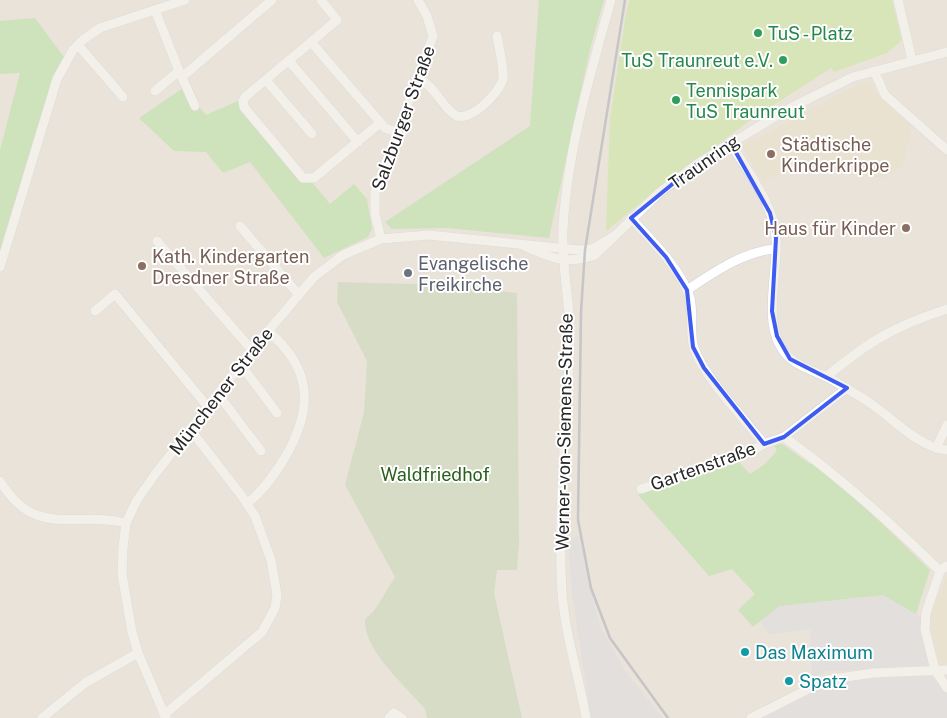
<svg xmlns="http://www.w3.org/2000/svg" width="947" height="718" font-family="'Public Sans',sans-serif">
<rect width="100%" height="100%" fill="#e9e3d9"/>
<g fill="#dcdae2">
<polygon points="579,535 600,626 626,672 663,718 591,718 572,594 568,539"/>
<polygon points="884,594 903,604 923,619 931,668 828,671 812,680 810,630 769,634 751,608"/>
<polygon points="873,673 931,676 947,692 947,718 751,718 780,702"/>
</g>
<g fill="#ebe1c8">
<polygon points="861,83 869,83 881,97 912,126 903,166 883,179 801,165 763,182 742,146"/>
<polygon points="947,575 947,670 935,670 938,662 930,628 930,618"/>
</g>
<g fill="#aedf97">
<polygon points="539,0 604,0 590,49 549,238 448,228 392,229 385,222 530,126"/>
<polygon points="35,18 64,57 53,76 0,256 0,150 20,73 0,74 0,21"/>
<polygon points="183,88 206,115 238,101 302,179 311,181 330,204 354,184 367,199 372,229 368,237 324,258 250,162 223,173 206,152 174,151 139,118"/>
<polygon points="782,444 810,464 812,461 839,482 930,570 916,614 883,595 779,606 753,627 738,610 755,594 732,569 709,576 638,495 739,462 750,474 765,464 777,451 774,445"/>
</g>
<path fill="#c1d3b1" d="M338,282l111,3 68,8 2,251 -2,26h-20l-3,23 28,125h-95l-2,-9c-20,-24 -62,-59 -60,-90l9,-8 21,-34 -50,-92 19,-73 3,-51 -30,-59z"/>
<polygon fill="#c1e693" points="630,0 892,0 902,40 887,53 834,72 831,68 752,119 661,186 606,231 610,119 626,13"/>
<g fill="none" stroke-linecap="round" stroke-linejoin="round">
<g stroke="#ced1e0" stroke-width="10">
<g id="minor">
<polyline points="321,0 337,20 311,42 385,128 396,132"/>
<polyline points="898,0 912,60"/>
<polyline points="155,10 179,71 155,91"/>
<polyline points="311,42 245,97 243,101 244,107 303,178 314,178 380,123"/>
<polyline points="78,45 123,97"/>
<polyline points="289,61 358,142"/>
<polyline points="179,71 195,106"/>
<polyline points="874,71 885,95 947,150"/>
<polyline points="182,77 272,0"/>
<path d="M417,78c18,7 23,27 38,37 14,9 46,-23 48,-37 1,-12 -4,-29 -6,-42"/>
<polyline points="266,80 312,134"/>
<path d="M730,142c17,29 44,62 46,96 3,35 -18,94 15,121 9,8 22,12 34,17 13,7 26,15 39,23 26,16 44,39 72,49"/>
<path d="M631,218c20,22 51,52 59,80 4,16 -1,35 4,50 9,28 51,71 70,96l20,-7c56,40 106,85 156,134"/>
<polyline points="240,226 299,295"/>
<polyline points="381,239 375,214 375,192 433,36 427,16 418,0"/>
<polyline points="157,241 252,350"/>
<path d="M524,246c27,12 43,19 71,9l64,-62 38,-29 91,-55 65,-32 94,-25"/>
<polyline points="0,267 57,79 73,50 84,39 100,28 185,0"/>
<path d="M687,290c26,-17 57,-39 88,-41"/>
<polyline points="95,311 115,294 208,407"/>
<polyline points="241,365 277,413"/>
<path d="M826,377c42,-35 68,-51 121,-68"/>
<polyline points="218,394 261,451"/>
<polyline points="947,425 936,448 947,450"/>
<polyline points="784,437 847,388"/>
<path d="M0,481c36,59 73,29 126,42"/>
<polyline points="641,489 744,455 764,444"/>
<path d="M247,503c15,-10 27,-28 37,-44 29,-49 30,-89 -16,-128"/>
<polyline points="947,566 940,571 926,613 925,629 935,670 947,688"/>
<polyline points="164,715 262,632 275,608 277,595 271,560 255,516 241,495 190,429"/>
<polyline points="42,718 85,683 138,653"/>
<polyline points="166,718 138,653 132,632 122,574 123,548 126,523 137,500 156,473 252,350 314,277 343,255 381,239 428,235 579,250 592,249 612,237"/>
<polyline points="389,718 394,713 402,718"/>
<path d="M586,718c-7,-42 -21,-83 -24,-126 -5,-83 5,-167 8,-250 1,-37 -9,-75 -7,-113 4,-77 27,-154 48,-229"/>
<polyline points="751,718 826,680 873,673 947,670"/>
</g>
</g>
<use href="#minor" stroke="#fff" stroke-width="9"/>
<polyline stroke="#9c9fb1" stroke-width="2.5" points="625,0 585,250 581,312 578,520 591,588 610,638 668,718"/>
</g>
<path d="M0 0H947V718H0ZM730,142l40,71 6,25 -4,73 5,25 13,23 57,29 -63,49 -20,7 -60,-76 -11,-21 -6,-57 -21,-33 -35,-39 66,-54z" fill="#e9e3d9" fill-opacity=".55" fill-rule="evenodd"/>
<path fill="none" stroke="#3e5bf2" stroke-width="4" stroke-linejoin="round" d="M730,142l40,71 6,25 -4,73 5,25 13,23 57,29 -63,49 -20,7 -60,-76 -11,-21 -6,-57 -21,-33 -35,-39 66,-54z"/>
<g fill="#2e9e5b" stroke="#fff" stroke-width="2">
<circle cx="758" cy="33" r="5"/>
<circle cx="783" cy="60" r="5"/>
<circle cx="676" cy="100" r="5"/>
</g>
<g fill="#8d6e63" stroke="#fff" stroke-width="2">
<circle cx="771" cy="154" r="5"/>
<circle cx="906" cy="228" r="5"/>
<circle cx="142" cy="266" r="5"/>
</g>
<circle fill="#6b7280" stroke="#fff" stroke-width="2" cx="408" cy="273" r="5"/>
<g fill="#0f9aa8" stroke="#fff" stroke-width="2">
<circle cx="745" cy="652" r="5"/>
<circle cx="789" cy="681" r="5"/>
</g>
<g text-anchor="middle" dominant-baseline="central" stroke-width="4" stroke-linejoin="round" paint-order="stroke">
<g font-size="18" fill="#27864d" stroke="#fff" text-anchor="start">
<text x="768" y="33">TuS - Platz</text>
<text x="773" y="60" text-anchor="end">TuS Traunreut e.V.</text>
<text x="686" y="90">Tennispark<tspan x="686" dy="21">TuS Traunreut</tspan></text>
</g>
<g font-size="18" fill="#272727" stroke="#fff">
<text transform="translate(403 118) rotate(-70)">Salzburger Straße</text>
<text transform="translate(704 162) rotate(-35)">Traunring</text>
<text transform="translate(221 391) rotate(-52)">Münchener Straße</text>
<text transform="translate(564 432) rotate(-89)">Werner-von-Siemens-Straße</text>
<text transform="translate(703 466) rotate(-20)">Gartenstraße</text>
</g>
<g font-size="18" fill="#785e54" stroke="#fff" text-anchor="start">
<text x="781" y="144">Städtische<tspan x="781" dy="21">Kinderkrippe</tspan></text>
<text x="896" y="228" text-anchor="end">Haus für Kinder</text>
<text x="152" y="256">Kath. Kindergarten<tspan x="152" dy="21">Dresdner Straße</tspan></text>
</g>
<g font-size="18" fill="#5b616d" stroke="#fff" text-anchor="start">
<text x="418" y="263">Evangelische<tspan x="418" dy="21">Freikirche</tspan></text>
</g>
<g font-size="18" fill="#28601c" stroke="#fff">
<text x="435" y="474">Waldfriedhof</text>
</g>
<g font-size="18" fill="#0d838f" stroke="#fff" text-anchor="start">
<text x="755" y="652">Das Maximum</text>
<text x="799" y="681">Spatz</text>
</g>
</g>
</svg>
